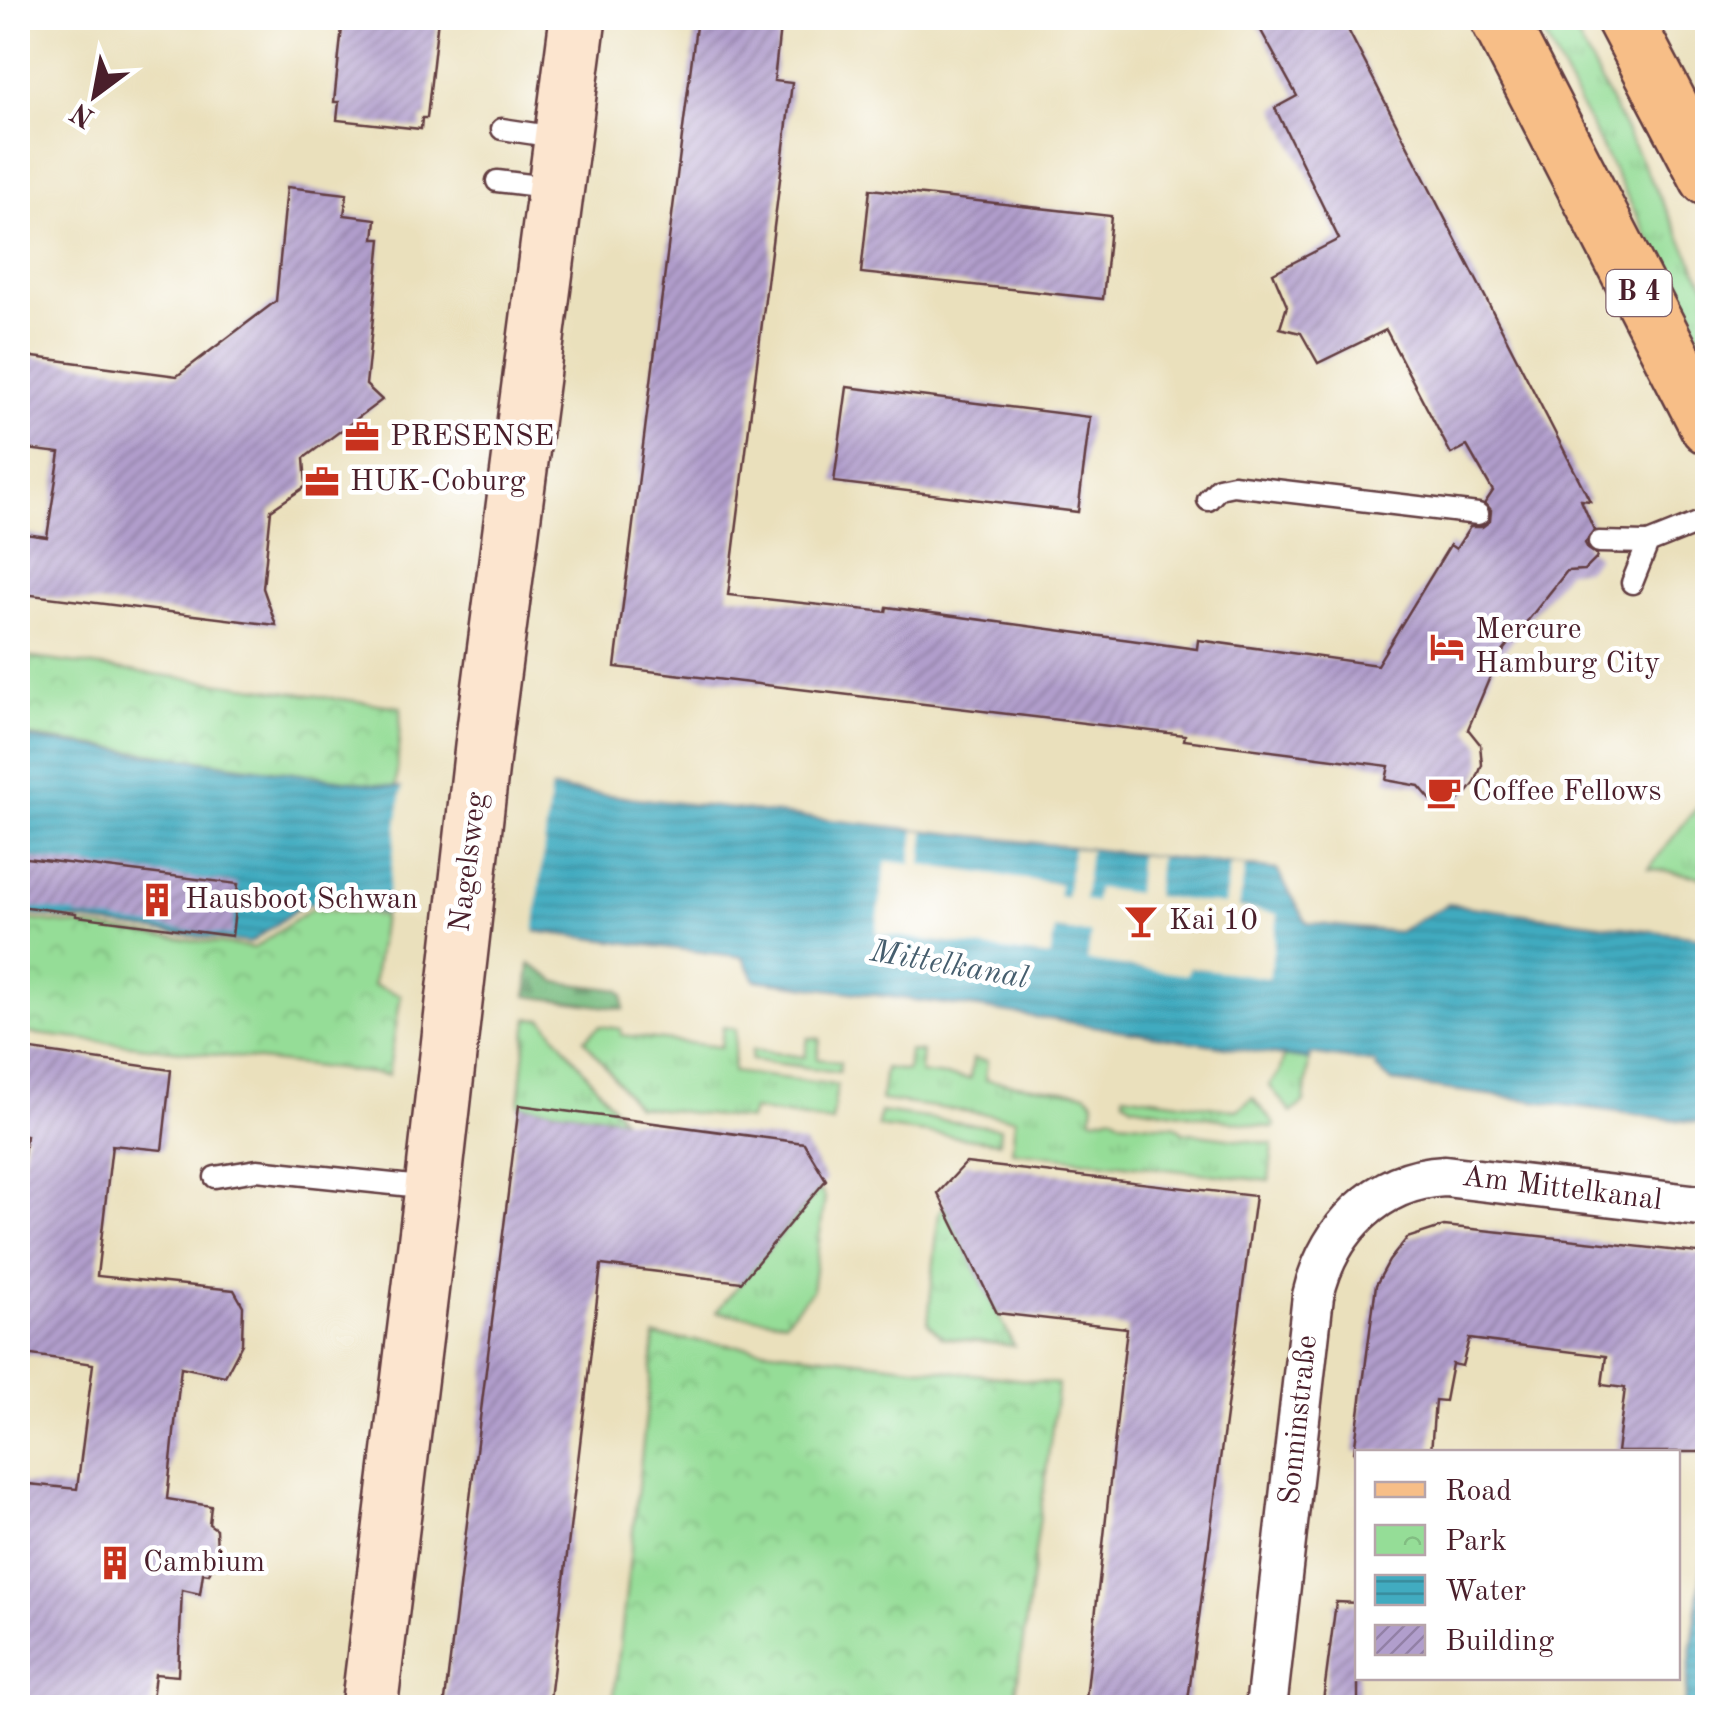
<svg xmlns="http://www.w3.org/2000/svg" width="1725" height="1725" font-family="'Old Standard TT',serif">
<defs>
<pattern id="grass-tufts" width="24" height="20" patternUnits="userSpaceOnUse" patternTransform="scale(2.5)"><rect width="24" height="20" fill="#95dd97"/><path d="M3 7l-1-3M5 7V3M7 7l1-3M15 17l-1-3M17 17v-4M19 17l1-3" fill="none" stroke="#82bd82"/></pattern>
<pattern id="forest-firs" width="22" height="20" patternUnits="userSpaceOnUse" patternTransform="scale(2.5)"><rect width="22" height="20" fill="#78bc80"/><path d="M5 1l3.5 6h-7zM16 11l3.5 6h-7z" fill="#649869"/></pattern>
<pattern id="park-crowns" width="20" height="18" patternUnits="userSpaceOnUse" patternTransform="scale(2.5)"><rect width="20" height="18" fill="#95dd97"/><path d="M2 6a3 3 0 1 1 6 0M12 15a3 3 0 1 1 6 0" fill="none" stroke="#82bd82"/></pattern>
<pattern id="water-rules" width="6" height="5" patternUnits="userSpaceOnUse" patternTransform="scale(2.5)"><rect width="6" height="5" fill="#41abc0"/><path d="M0 2.5h6" fill="none" stroke="#388b9c"/></pattern>
<pattern id="building-hatch" width="6" height="6" patternUnits="userSpaceOnUse" patternTransform="scale(2.5)"><rect width="6" height="6" fill="#b19ecc"/><path d="M-1 1l2-2M0 6l6-6M5 7l2-2" fill="none" stroke="#9280a6"/></pattern>
</defs>
<rect width="100%" height="100%" fill="#fff"/>
<filter id="ink" filterUnits="userSpaceOnUse"><feTurbulence type="fractalNoise" baseFrequency=".01" numOctaves="2"/><feDisplacementMap in="SourceGraphic" scale="20" xChannelSelector="R" yChannelSelector="G"/><feConvolveMatrix kernelMatrix="1 2 1 2 8 2 1 2 1" color-interpolation-filters="sRGB"/></filter>
<filter id="wash" filterUnits="userSpaceOnUse"><feTurbulence type="fractalNoise" baseFrequency=".0048" numOctaves="4" result="noise"/><feDisplacementMap in="SourceGraphic" scale="40" xChannelSelector="R" yChannelSelector="G"/><feGaussianBlur stdDeviation="2.25" result="paint"/><feColorMatrix in="noise" values="0 0 0 0 0 0 0 0 0 0 0 0 0 0 0 0 0 1.4 0 .05"/><feComposite in="paint" operator="in"/></filter>
<g filter="url(#wash)">
<rect width="100%" height="100%" fill="#eae0bc"/>
<g fill="url(#grass-tufts)" stroke="#707e61" stroke-width="2.5">
<polygon points="1535,18 1568,18 1707,289 1707,351"/>
<polygon points="1707,794 1707,878 1649,868"/>
<polygon points="528,1018 543,1019 622,1118 519,1105"/>
<polygon points="600,1026 621,1029 621,1035 721,1047 723,1027 736,1029 733,1072 837,1085 832,1122 752,1110 749,1120 636,1106 584,1039"/>
<polygon points="808,1038 820,1039 817,1059 840,1062 839,1072 751,1060 752,1050 805,1057"/>
<path d="M909,1051l13,1 -2,21 50,6 3,-20 14,2 -2,19 101,13c10,8 9,13 5,24l4,2 18,-4 8,6 55,5 7,6 90,12 -4,37 -257,-30 3,-33 -134,-18 4,-32 22,3z"/>
<polygon points="1284,1056 1309,1060 1304,1102 1291,1113 1269,1085 1279,1073"/>
<polygon points="1124,1094 1237,1110 1253,1098 1275,1125 1273,1128 1132,1105 1124,1099"/>
<polygon points="880,1112 1000,1128 999,1142 878,1127"/>
<polygon points="819,1189 825,1197 812,1291 785,1321 716,1312"/>
<polygon points="944,1205 1014,1346 942,1337 928,1323 939,1212"/>
</g>
<polygon fill="url(#forest-firs)" stroke="#616e56" stroke-width="2.5" points="530,964 558,982 619,990 623,995 624,1009 527,996"/>
<g fill="url(#park-crowns)" stroke="#707e61" stroke-width="2.5">
<polygon points="18,656 401,707 396,787 18,735"/>
<polygon points="311,909 383,916 373,985 401,995 388,1075 18,1032 18,918 254,948"/>
<polygon points="655,1336 1058,1384 1014,1707 613,1707"/>
</g>
<g fill="url(#water-rules)" stroke="#466576" stroke-width="2.5">
<polygon points="18,737 396,787 555,789 1277,870 1307,923 1398,932 1448,904 1707,938 1707,1124 1392,1082 1376,1068 1376,1063 1310,1054 1309,1060 978,1008 755,980 743,957 306,903 250,943 18,913"/>
<polygon points="1707,1531 1707,1707 1684,1707"/>
</g>
<g fill="#eae0bc">
<polygon points="403,782 551,784 534,934 385,917"/>
<polygon points="915,830 925,831 922,865 1060,884 1058,896 1066,898 1073,848 1090,850 1084,900 1095,902 1097,888 1136,893 1139,855 1159,857 1155,896 1224,905 1230,865 1245,867 1239,908 1278,914 1269,978 1190,967 1187,975 1087,961 1091,934 1055,929 1050,957 876,933 886,861 911,864"/>
</g>
<g id="blocks">
<g fill="url(#building-hatch)">
<polygon points="343,18 438,18 427,118 422,118 421,129 337,120 339,102 334,102"/>
<polygon points="697,18 781,18 774,81 792,83 728,595 886,612 887,607 1197,649 1198,640 1377,665 1450,545 1456,549 1470,527 1482,527 1490,521 1491,510 1485,503 1493,491 1467,446 1451,454 1386,330 1318,363 1301,333 1280,328 1287,306 1273,273 1339,239 1275,108 1297,96 1254,18 1342,18 1590,501 1581,500 1594,530 1585,543 1588,549 1597,555 1596,559 1585,570 1567,571 1498,658 1468,729 1480,744 1482,765 1475,783 1464,797 1448,804 1431,800 1419,786 1386,780 1389,766 1184,740 1185,735 615,667"/>
<polygon points="287,187 347,194 344,215 376,219 374,239 381,239 366,385 382,400 304,458 306,486 271,510 263,588 276,625 23,594 24,583 18,582 18,533 47,537 60,453 18,448 18,355 177,376 276,301"/>
<polygon points="870,189 1111,216 1103,299 861,273"/>
<polygon points="847,387 1090,417 1078,512 834,482"/>
<polygon points="18,857 238,884 232,936 76,916 76,913 18,906"/>
<polygon points="18,1048 171,1070 162,1150 112,1145 97,1276 234,1290 243,1306 242,1344 225,1376 181,1367 167,1499 211,1506 209,1524 216,1529 217,1553 209,1574 203,1573 200,1594 182,1590 178,1676 155,1674 151,1708 18,1708 18,1483 77,1489 93,1364 18,1353 18,1214 26,1135 18,1134"/>
<polygon points="519,1105 804,1143 826,1180 741,1282 601,1265 549,1708 444,1708"/>
<polygon points="966,1163 1255,1196 1187,1708 1085,1708 1127,1328 997,1313 938,1193"/>
<polygon points="1444,1226 1708,1254 1708,1452 1617,1452 1625,1388 1602,1385 1606,1356 1469,1339 1462,1366 1452,1364 1445,1401 1435,1400 1431,1452 1354,1452 1376,1285 1389,1261 1407,1238"/>
<polygon points="1336,1602 1358,1603 1358,1708 1322,1708"/>
</g>
</g>
</g>
<g filter="url(#ink)">
<use href="#blocks" fill-opacity="0" stroke="#623c41" stroke-width="2.5"/>
<g fill="none" stroke-linecap="round" stroke-linejoin="round">
<g stroke="#623c41" stroke-width="25">
<g id="lane">
<polyline points="502,129 562,138"/>
<polyline points="497,181 554,188"/>
<polyline points="1208,500 1219,488 1233,485 1478,514"/>
<polyline points="1599,542 1648,543"/>
<polyline points="1632,583 1648,543 1708,519"/>
<polyline points="215,1177 257,1170 431,1188"/>
</g>
</g>
<g stroke="#623c41" stroke-width="45">
<path id="street" d="M1266,1708l47,-412c15,-65 63,-117 132,-120l263,31"/>
</g>
<g stroke="#623c41" stroke-width="60">
<polyline id="secondary" points="369,1708 433,1188 485,729 578,18"/>
</g>
<g stroke="#623c41" stroke-width="60">
<g id="primary">
<polyline points="1498,18 1708,426"/>
<polyline points="1624,18 1708,178"/>
</g>
</g>
<use href="#lane" stroke="#fff" stroke-width="20"/>
<use href="#street" stroke="#fff" stroke-width="40"/>
<use href="#secondary" stroke="#fce5cf" stroke-width="55"/>
<use href="#primary" stroke="#f7be87" stroke-width="55"/>
</g>
</g>
<defs>
<g id="office-bare" transform="scale(2.7)"><path d="M-6-3h4V-5.5h4V-3h4V5H-6ZM-1-4.5V-3h2v-1.5ZM-6 0V1H6V0Z" fill="#c8321e" stroke="#fff" stroke-width="2.5" paint-order="stroke"/></g>
<g id="hotel-bare" transform="scale(2.7)"><path d="M-6-4.5h1.5V1H6V5H4.5V3h-9V5H-6ZM-4 0a1.8 1.8 0 1 1 3.6 0ZM.5 0V-2.5h3Q6-2.5 6 0Z" fill="#c8321e" stroke="#fff" stroke-width="2.5" paint-order="stroke"/></g>
<g id="cafe-bare" transform="scale(2.7)"><path d="M-5.5-4.5H6V0H3Q3 3.5 0 3.5H-2.5Q-5.5 3.5-5.5 0ZM3-3.2v2h1.7v-2ZM-6 4.5H4V6H-6Z" fill="#c8321e" stroke="#fff" stroke-width="2.5" paint-order="stroke"/></g>
<g id="building-bare" transform="scale(2.7)"><path d="M-4-6H4V6H1V3H-1V6H-4ZM-2.5-4.3h1.7v1.8h-1.7ZM.8-4.3h1.7v1.8H.8ZM-2.5-1h1.7V.8h-1.7ZM.8-1h1.7V.8H.8Z" fill="#c8321e" stroke="#fff" stroke-width="2.5" paint-order="stroke"/></g>
<g id="bar-bare" transform="scale(2.7)"><path d="M-6-5H6L.8 .8V4.5H3.5V6h-7V4.5H-.8V.8Z" fill="#c8321e" stroke="#fff" stroke-width="2.5" paint-order="stroke"/></g>
</defs>
<g fill-rule="evenodd">
<use href="#office-bare" x="362" y="437"/>
<use href="#office-bare" x="322" y="482"/>
<use href="#hotel-bare" x="1447" y="647"/>
<use href="#cafe-bare" x="1444" y="792"/>
<use href="#building-bare" x="157" y="900"/>
<use href="#bar-bare" x="1141" y="921"/>
<use href="#building-bare" x="115" y="1563"/>
</g>
<g text-anchor="middle" dominant-baseline="central" stroke-width="9" stroke-linejoin="round" paint-order="stroke">
<rect fill="#fff" stroke="#80626b" stroke-width="2.5" x="1606.5" y="270" width="65" height="46" rx="8"/>
<g font-size="28" font-weight="bold" fill="#4a1f2b">
<text x="1639" y="293">B 4</text>
</g>
<g font-size="30" fill="#4a1f2b" stroke="#fff" text-anchor="start">
<text x="390" y="437">PRESENSE</text>
<text x="350" y="482">HUK-Coburg</text>
<text x="1475" y="630">Mercure<tspan x="1475" dy="34">Hamburg City</tspan></text>
<text x="1472" y="792">Coffee Fellows</text>
<text x="185" y="900">Hausboot Schwan</text>
<text x="1169" y="921">Kai 10</text>
<text x="143" y="1563">Cambium</text>
</g>
<g font-size="30" fill="#4a1f2b" stroke="#fff">
<text transform="translate(469 862) rotate(-83)">Nagelsweg</text>
<text transform="translate(1562 1189) rotate(7)">Am Mittelkanal</text>
<text transform="translate(1299 1420) rotate(-84)">Sonninstraße</text>
</g>
<g font-size="32" font-style="italic" fill="#465e6e" stroke="#fff">
<text transform="translate(949 966) rotate(10)">Mittelkanal</text>
</g>
</g>
<rect width="1725" height="1725" fill="none" stroke="#fff" stroke-width="60"/>
<rect x="1355" y="1450" width="325" height="230" fill="#ffffff" stroke="#b7a5aa" stroke-width="2.5"/>
<rect x="1375" y="1482" width="50" height="15" fill="#f7be87" stroke="#b7a5aa" stroke-width="2.5"/>
<text x="1445" y="1500" font-size="30" fill="#4a1f2b">Road</text>
<rect x="1375" y="1525" width="50" height="30" fill="url(#park-crowns)" stroke="#b7a5aa" stroke-width="2.5"/>
<text x="1445" y="1550" font-size="30" fill="#4a1f2b">Park</text>
<rect x="1375" y="1575" width="50" height="30" fill="url(#water-rules)" stroke="#b7a5aa" stroke-width="2.5"/>
<text x="1445" y="1600" font-size="30" fill="#4a1f2b">Water</text>
<rect x="1375" y="1625" width="50" height="30" fill="url(#building-hatch)" stroke="#b7a5aa" stroke-width="2.5"/>
<text x="1445" y="1650" font-size="30" fill="#4a1f2b">Building</text>
<g transform="translate(95 95) rotate(212)" stroke="#ffffff" stroke-width="8" paint-order="stroke">
<path d="M0-8L18 38L0 25L-18 38Z" fill="#4a1f2b"/>
<text y="-15" font-size="28" font-weight="bold" text-anchor="middle" fill="#4a1f2b">N</text>
</g>
</svg>
